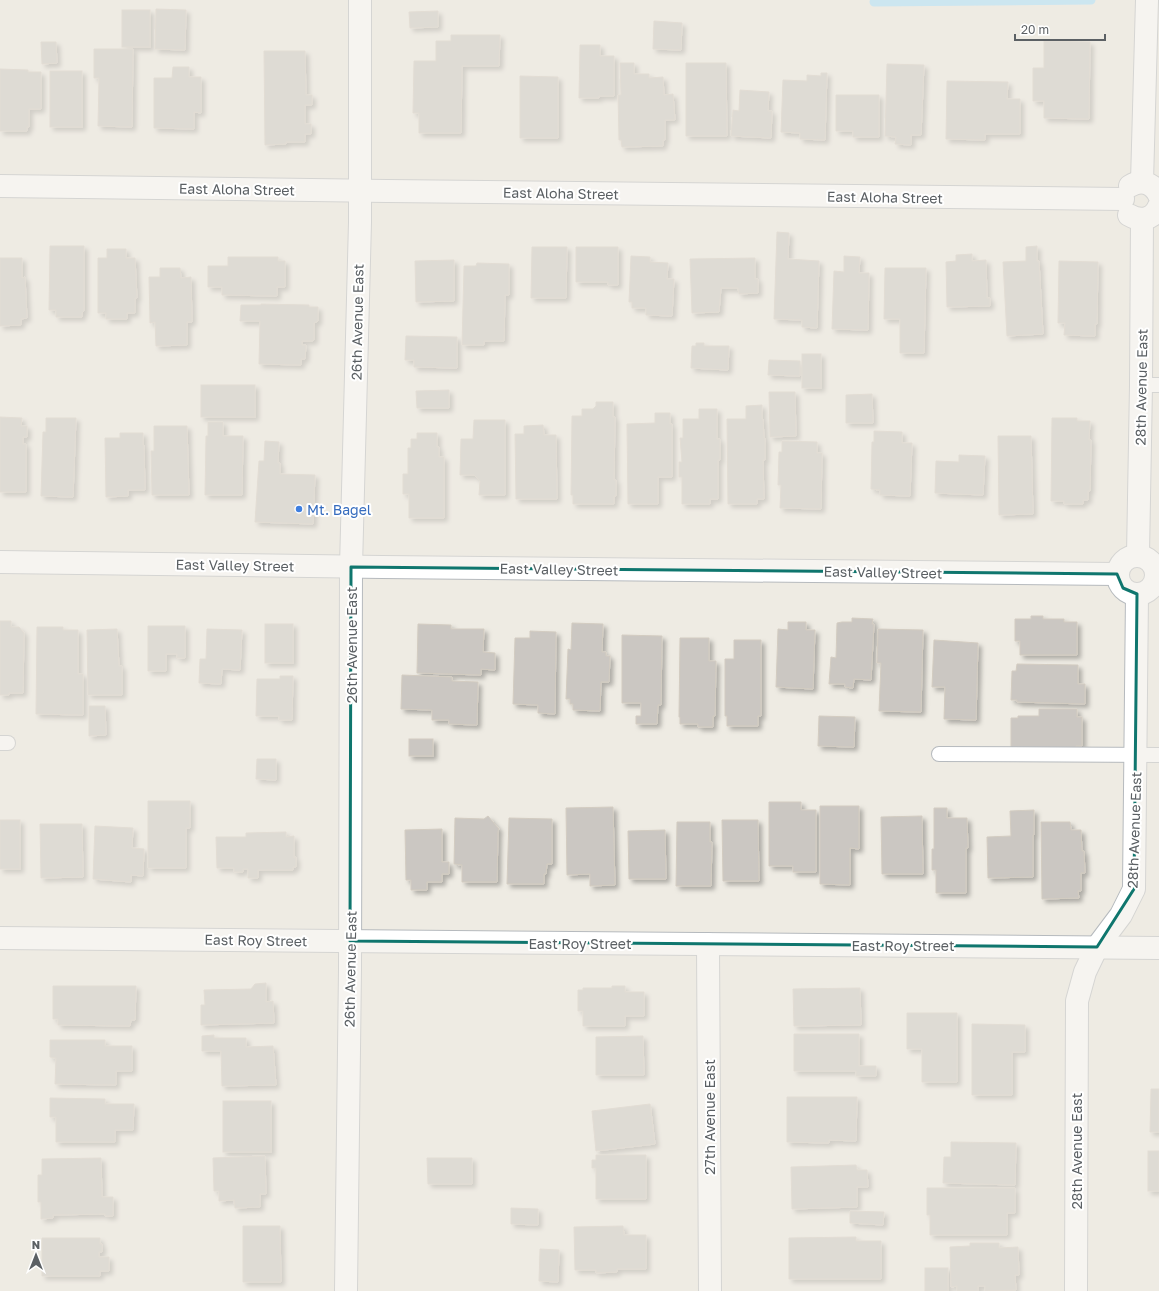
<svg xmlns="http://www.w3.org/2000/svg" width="1159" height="1291" font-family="'Golos Text',sans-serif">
<defs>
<filter id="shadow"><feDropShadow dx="3.5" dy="3.5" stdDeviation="2" flood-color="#0004"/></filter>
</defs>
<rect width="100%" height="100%" fill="#eeebe3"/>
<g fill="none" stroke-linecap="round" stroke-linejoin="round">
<polyline stroke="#a2dfff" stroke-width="9" points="874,2 1091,0"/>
</g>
<g fill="#cbc7c2" stroke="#d3ccc1" filter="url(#shadow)">
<polygon points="156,9 186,10 185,50 155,49"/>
<rect x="122" y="10" width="28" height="37"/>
<polygon points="438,11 438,27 410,28 409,12"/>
<polygon points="654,21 682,23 681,50 653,49"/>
<polygon points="451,35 500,35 499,66 462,66 461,133 419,133 419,113 413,113 414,61 436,61 436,41 451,41"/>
<polygon points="1044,41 1090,42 1089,119 1044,118 1044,101 1033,101 1033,68 1044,68"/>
<polygon points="41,42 56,42 57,63 42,64"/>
<polygon points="580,45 600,45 600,56 614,56 614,96 599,96 599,98 579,98"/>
<polygon points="94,49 133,49 132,127 98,126 99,78 94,78"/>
<polygon points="264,51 305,51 306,95 312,95 312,105 305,105 305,124 311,124 311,134 305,134 305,142 286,142 286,144 265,145"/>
<polygon points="620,63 634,63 634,74 649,74 649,78 663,77 664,95 673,94 675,120 665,120 665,140 663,140 663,146 622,147 621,140 619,140 618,95 621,95"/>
<polygon points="686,63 726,63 727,136 686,136"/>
<polygon points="887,64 924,65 921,135 911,135 911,145 895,144 896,137 885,136"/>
<polygon points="173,67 189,67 189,77 201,77 201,113 194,112 194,129 154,128 154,78 172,78"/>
<polygon points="0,69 28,70 28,72 41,72 41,109 29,109 29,127 27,127 27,131 0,131"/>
<rect x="50" y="71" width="32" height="56"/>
<polygon points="821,73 827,73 825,140 800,139 800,133 781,132 783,80 807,81 807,75 821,76"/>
<polygon points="520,76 558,77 558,138 520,138"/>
<polygon points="947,81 1008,82 1007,99 1020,99 1020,134 985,134 985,140 946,139"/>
<polygon points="740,90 769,92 768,111 772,111 771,138 731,136 733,110 739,111"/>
<polygon points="836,95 879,95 879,137 853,137 853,131 836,131"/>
<polygon points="777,232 789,233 788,259 819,261 817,328 802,327 802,320 774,319"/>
<polygon points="50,246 84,246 84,311 82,313 82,317 56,317 56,310 49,310"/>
<polygon points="1037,246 1037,261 1039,261 1043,334 1007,336 1003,262 1026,261 1026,247"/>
<polygon points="532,247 567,247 566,298 531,298"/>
<polygon points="576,247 618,247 618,285 608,285 608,282 576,282"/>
<polygon points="107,249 126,249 126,258 135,258 137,298 135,298 135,313 127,313 127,319 106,319 106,313 98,313 98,258 107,258"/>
<polygon points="972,254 972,261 986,260 987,298 990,298 990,306 947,307 946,262 956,261 956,255"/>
<polygon points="631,256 650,257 650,262 668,263 667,279 674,279 672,316 646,315 646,308 632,308 632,302 629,302"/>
<polygon points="844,256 860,257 859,273 869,273 868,330 832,329 834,271 844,272"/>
<polygon points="228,257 278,257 278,261 285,261 285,287 277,287 277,296 222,295 222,287 208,287 208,266 228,266"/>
<polygon points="0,258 22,258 22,278 25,277 27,318 21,319 21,325 0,326"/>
<polygon points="755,258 755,279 758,279 758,293 739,294 738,288 721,288 719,312 692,313 690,259"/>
<polygon points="454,260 454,301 416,302 415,261"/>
<polygon points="1059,261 1098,262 1097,324 1095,324 1095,336 1064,335 1065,323 1058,323"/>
<polygon points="477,263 509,264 509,295 505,295 504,341 484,341 484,345 462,345 464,266 476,266"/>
<polygon points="160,268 180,268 181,278 191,277 192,322 187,322 187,345 156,346 155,322 150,323 149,277 160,277"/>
<polygon points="885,268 926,268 924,353 900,353 900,319 884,319"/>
<polygon points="261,304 309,305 309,307 318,307 318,321 314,323 314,340 312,341 302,341 302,345 306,345 305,359 301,359 301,365 259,364 260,321 240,321 241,305 261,305"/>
<polygon points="406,336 457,337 457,368 414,367 414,360 405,360"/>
<polygon points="696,343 704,343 704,346 729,346 728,370 691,368 692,346 696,346"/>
<rect x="802" y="354" width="19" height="34"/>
<polygon points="769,360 800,361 800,376 768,375"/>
<rect x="201" y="385" width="54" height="32"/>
<polygon points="449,390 449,408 417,408 416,391"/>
<polygon points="769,392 795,392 796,436 770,437"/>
<polygon points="872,394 873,423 846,423 846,395"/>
<polygon points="596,402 613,402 613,417 615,417 614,480 616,480 616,496 614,496 614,504 573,504 573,495 571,495 572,416 582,416 582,409 593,409 596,406"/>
<polygon points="762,405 762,419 763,419 764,438 765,438 765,460 763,460 764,499 757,499 757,504 728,504 727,419 746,419 746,406"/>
<polygon points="699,409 717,409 717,439 720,439 720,460 718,460 718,499 710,499 710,504 682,504 682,477 679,477 679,462 682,462 680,438 683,438 683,419 699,419"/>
<polygon points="655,413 670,413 670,424 672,424 672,477 658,477 658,504 628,504 627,424 655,423"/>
<polygon points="0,417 22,418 21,426 27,426 27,437 23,437 23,444 26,444 26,492 0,492"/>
<polygon points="46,418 76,418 73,497 41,496 43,432 46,432"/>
<polygon points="1052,418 1077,418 1077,421 1090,421 1089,440 1091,440 1090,491 1088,491 1088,500 1083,500 1083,504 1064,504 1064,501 1051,501"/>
<polygon points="474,420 505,420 505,495 479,495 480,481 474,475 460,475 461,439 473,439"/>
<polygon points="208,422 223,422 223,436 243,436 242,495 205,495 206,436 208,436"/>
<polygon points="543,425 544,435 556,435 557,499 516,499 515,434 524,434 524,426"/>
<polygon points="154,426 187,426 189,495 152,495 151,451 154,451"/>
<polygon points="874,431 902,432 902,443 912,443 910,496 880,495 880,490 871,489 872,442 874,442"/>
<polygon points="120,433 143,433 143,445 144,445 145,490 128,490 128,496 106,497 105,438 120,438"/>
<polygon points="417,433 437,433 437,447 439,447 439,457 444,457 444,518 409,518 409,494 403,494 403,474 408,474 408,448 411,448 411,439 417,439"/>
<polygon points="998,436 1031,436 1033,514 999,515"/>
<polygon points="265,441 279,442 278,463 280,463 280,474 315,475 313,524 255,522 259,461 264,461"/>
<polygon points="782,441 817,442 817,453 822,453 821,509 780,508 781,485 778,485 779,452 782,452"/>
<polygon points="959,455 985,456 983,495 935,493 936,461 959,462"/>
<polygon points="1031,616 1043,616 1043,619 1064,619 1064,622 1077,622 1077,655 1020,655 1020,641 1015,641 1015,619 1031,619"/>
<polygon points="852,618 873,619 872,624 874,624 871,680 854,679 853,688 845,687 845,684 829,684 831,657 836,658 837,623 842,622 852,622"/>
<polygon points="0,621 11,621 11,627 19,627 24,633 23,693 9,693 9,695 0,695"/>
<polygon points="788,622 806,622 806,630 815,630 813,689 776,687 778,629 788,630"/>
<polygon points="572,623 603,624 602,652 606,652 606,656 610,656 609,682 601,682 600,711 573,710 573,704 570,704 570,699 566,699 568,649 571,650"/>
<rect x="265" y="624" width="28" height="39"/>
<polygon points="418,624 451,625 451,629 484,629 483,652 495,653 495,670 481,669 481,675 417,673"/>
<polygon points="148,626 185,626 185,658 177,658 177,654 166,654 166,671 148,671"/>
<polygon points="37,627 63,627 63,630 78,630 78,674 83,674 83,715 36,714"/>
<polygon points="117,629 119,666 122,666 122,695 88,695 87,630"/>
<polygon points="207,629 242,630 240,670 222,669 221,684 199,683 200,659 206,659"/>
<polygon points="878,629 923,630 921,712 879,711 881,663 877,663"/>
<polygon points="530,631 556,632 555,714 538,713 538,705 513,704 515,638 530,638"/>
<polygon points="622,635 662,636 661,705 658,705 657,724 636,724 636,716 641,716 641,703 622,703"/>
<polygon points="680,638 709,638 709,661 716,661 715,716 713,716 713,727 698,727 698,724 680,724 680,717 679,717"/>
<polygon points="734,640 761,640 761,716 758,716 758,726 727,726 727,716 725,716 725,659 734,659"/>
<polygon points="934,640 978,643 976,720 944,719 945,687 932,687"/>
<polygon points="1017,664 1078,665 1078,684 1085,684 1085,704 1017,702 1017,700 1011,700 1012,671 1016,671"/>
<polygon points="402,675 452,677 452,681 478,682 477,725 449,724 449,720 432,720 432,710 401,709"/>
<polygon points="280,676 293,676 292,720 279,720 279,716 256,716 257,679 280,679"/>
<polygon points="89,706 105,706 106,735 89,736"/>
<polygon points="1039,709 1077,709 1077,717 1082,717 1082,746 1076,746 1076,750 1011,750 1011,718 1018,718 1018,716 1039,716"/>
<polygon points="819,716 855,717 854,747 818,746"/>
<rect x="409" y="739" width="24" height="17"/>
<polygon points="257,759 276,759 276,780 256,779"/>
<polygon points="148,801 190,801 190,828 186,828 186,868 148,868"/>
<polygon points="769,802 801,802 801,810 816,810 816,872 793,872 793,866 769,866"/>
<polygon points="820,806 859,806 859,849 850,848 850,885 820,884"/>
<polygon points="613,807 615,885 590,886 590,874 567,875 566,808"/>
<polygon points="934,808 947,808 947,818 967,818 968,848 966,848 966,893 936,893 936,870 932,870 932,849 934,849"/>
<polygon points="1034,810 1034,835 1033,835 1033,877 988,878 987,837 1011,836 1010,811"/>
<polygon points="488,816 499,829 498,831 497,882 462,882 462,865 454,864 455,818 484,819"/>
<polygon points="922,816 923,874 882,874 881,817"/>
<polygon points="509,818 552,819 552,864 547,864 546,874 544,874 544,884 507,884"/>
<rect x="0" y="820" width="20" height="49"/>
<polygon points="722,820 758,820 759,881 723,881"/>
<polygon points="677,822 710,822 710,842 712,842 711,886 676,886"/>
<polygon points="1041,822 1070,822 1071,830 1081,830 1082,851 1084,851 1085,873 1081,873 1081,891 1078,891 1079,898 1042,899"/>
<polygon points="40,824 82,824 83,877 41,878"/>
<polygon points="95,826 133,828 132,848 144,849 143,876 131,875 131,882 93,879"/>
<polygon points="442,829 442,862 449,862 449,874 442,874 442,882 427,882 427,890 411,890 411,880 406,880 405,830"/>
<polygon points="665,830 666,879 629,879 628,831"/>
<polygon points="286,832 286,837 294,836 294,858 296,857 296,867 293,867 293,870 258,870 258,878 248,878 248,869 243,869 243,872 234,872 234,868 217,868 216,837 246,837 246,833"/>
<polygon points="266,983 266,1002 273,1001 274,1023 201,1025 201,1005 205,1005 204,990 251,989 255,984"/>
<polygon points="53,986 136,986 135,1020 131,1020 130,1026 58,1025 58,1019 53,1019"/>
<polygon points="612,986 625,986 625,992 644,992 644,1016 625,1016 625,1026 583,1026 583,1011 578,1011 578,990 583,990 583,988 612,988"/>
<polygon points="860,988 861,1025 794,1026 793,989"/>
<polygon points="907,1013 957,1013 957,1082 922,1082 922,1049 907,1049"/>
<polygon points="972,1024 1025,1025 1025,1052 1012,1052 1012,1095 972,1095"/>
<polygon points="794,1034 859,1034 859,1066 876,1066 876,1076 856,1076 856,1071 794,1071"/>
<polygon points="214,1035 214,1038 246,1038 246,1047 273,1046 276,1085 222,1086 221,1051 202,1051 202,1036"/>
<polygon points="643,1036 644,1075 596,1075 596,1037"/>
<polygon points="50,1040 105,1040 105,1046 132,1046 132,1071 116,1071 116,1085 55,1084 56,1058 50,1057"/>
<polygon points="1151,1089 1159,1089 1159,1132 1150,1132"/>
<polygon points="787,1097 857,1097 856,1141 829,1140 829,1143 787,1142"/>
<polygon points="50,1098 105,1099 105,1104 134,1104 133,1130 115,1130 115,1142 56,1142 56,1117 50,1117"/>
<rect x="223" y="1101" width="48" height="51"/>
<polygon points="650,1104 655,1144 596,1151 592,1111"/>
<polygon points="951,1142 1016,1143 1015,1185 943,1183 944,1157 951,1157"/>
<rect x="1148" y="1151" width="11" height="40"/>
<polygon points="596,1155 646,1155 646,1199 596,1199 596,1168 592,1168 592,1160 596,1160"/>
<polygon points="265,1156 266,1194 260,1194 260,1207 235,1208 234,1200 219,1201 219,1191 214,1191 213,1158"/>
<polygon points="101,1158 102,1197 113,1197 113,1216 105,1216 105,1214 53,1215 53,1218 41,1219 41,1202 38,1202 38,1175 42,1175 42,1159"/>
<polygon points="427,1158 472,1158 472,1184 428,1184"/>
<polygon points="856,1165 857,1170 867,1170 868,1187 857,1187 857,1207 792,1209 791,1167"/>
<polygon points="927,1188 1015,1188 1015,1213 1007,1213 1007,1235 930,1235 930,1215 927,1215"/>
<polygon points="511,1208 538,1209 538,1225 511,1224"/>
<polygon points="850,1211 884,1212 883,1225 850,1223"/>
<polygon points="243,1226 280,1226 281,1282 243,1282"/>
<polygon points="623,1226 624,1235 646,1235 646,1269 617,1269 617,1272 596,1273 596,1270 575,1270 574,1227"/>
<polygon points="856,1237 856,1241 881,1241 881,1279 789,1279 789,1238"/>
<polygon points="42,1238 100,1238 100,1244 102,1244 102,1252 99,1252 99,1257 109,1257 109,1271 100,1271 100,1276 42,1276"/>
<polygon points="970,1243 999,1243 999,1248 1018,1247 1019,1275 1015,1275 1016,1290 985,1291 985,1286 978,1286 978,1291 957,1291 957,1286 951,1287 950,1247 970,1246"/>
<polygon points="540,1249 559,1250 558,1282 539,1281"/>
<rect x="925" y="1268" width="23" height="23"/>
</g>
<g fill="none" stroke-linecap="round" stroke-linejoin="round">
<g stroke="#b6babe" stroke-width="16">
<g id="service">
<polyline points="1141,385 1159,385"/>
<polyline points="0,743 8,743"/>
<polyline points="939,754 1159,755"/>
</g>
</g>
<g stroke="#b6babe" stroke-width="24">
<g id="minor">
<polyline points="1142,182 1147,0"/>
<polyline points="0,186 387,191 1123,199"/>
<path d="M1130,186c11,-7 23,-3 29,9"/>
<path d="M1129,215c12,7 25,4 30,-9"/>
<polyline points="1138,555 1141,385 1142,219"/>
<circle cx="1137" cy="575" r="19"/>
<polyline points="0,562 382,567 1117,574"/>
<polyline points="0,938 1159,948"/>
<polyline points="708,944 710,1291"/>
<polyline points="346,1291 350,969 351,567 360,222 360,0"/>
<polyline points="1076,1291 1077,1001 1085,972 1097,947 1121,915 1134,889 1137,594"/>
</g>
</g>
<use href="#service" stroke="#fff" stroke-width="14"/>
<use href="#minor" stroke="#fff" stroke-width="22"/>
</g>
<path d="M0 0H1159V1291H0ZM351,567l766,7 6,14 14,6 -3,295 -37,58 -747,-6z" fill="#eeebe3" fill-opacity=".55" fill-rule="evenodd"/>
<path fill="none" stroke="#0f766e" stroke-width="3" stroke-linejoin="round" d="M351,567l766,7 6,14 14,6 -3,295 -37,58 -747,-6z"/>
<circle fill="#3f7fe0" stroke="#fff" stroke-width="1.5" cx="299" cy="509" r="4"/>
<g text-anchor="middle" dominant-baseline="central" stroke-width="4" stroke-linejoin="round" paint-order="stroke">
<g font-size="14" fill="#5b6064" stroke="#fff">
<text transform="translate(237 189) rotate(1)">East Aloha Street</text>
<text transform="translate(561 193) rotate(1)">East Aloha Street</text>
<text transform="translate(885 197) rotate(1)">East Aloha Street</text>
<text transform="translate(357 322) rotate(-89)">26th Avenue East</text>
<text transform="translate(1141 387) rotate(-89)">28th Avenue East</text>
<text transform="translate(235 565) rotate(1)">East Valley Street</text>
<text transform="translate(559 569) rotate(1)">East Valley Street</text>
<text transform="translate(883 572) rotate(1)">East Valley Street</text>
<text transform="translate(351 645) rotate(-90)">26th Avenue East</text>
<text transform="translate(1134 830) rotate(-88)">28th Avenue East</text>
<text transform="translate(256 940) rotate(1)">East Roy Street</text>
<text x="580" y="943">East Roy Street</text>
<text x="903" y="945">East Roy Street</text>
<text transform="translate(350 969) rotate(-89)">26th Avenue East</text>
<text transform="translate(709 1117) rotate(-90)">27th Avenue East</text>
<text transform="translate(1076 1151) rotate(-90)">28th Avenue East</text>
</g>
<g font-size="14" fill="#366cbe" stroke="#fff" text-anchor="start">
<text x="307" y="509">Mt. Bagel</text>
</g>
</g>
<g transform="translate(36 1255)" stroke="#ffffff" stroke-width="3" paint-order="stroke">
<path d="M0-3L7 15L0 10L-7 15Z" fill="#5b6064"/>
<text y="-6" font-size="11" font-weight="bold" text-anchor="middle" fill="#5b6064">N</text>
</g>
<path d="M1015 34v6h90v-6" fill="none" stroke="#5b6064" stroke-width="2"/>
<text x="1021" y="34" font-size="12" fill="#5b6064" stroke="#ffffff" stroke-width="3" paint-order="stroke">20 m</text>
</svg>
